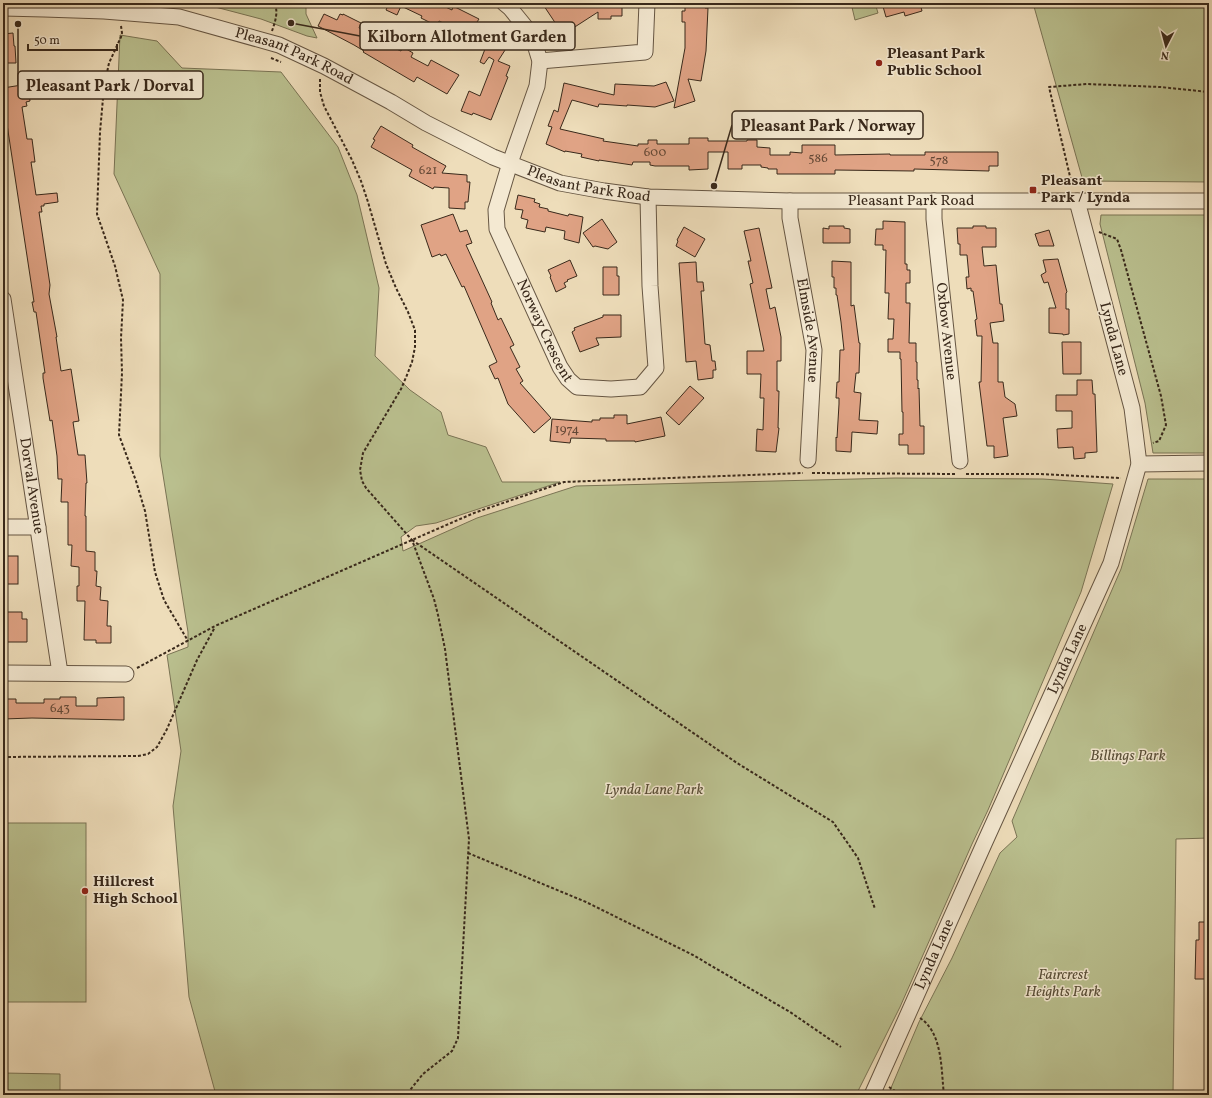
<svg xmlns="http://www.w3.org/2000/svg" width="1212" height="1098" viewBox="0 0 1212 1098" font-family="Vollkorn,serif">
<rect width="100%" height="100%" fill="#eeddba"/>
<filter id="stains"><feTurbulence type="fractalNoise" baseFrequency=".005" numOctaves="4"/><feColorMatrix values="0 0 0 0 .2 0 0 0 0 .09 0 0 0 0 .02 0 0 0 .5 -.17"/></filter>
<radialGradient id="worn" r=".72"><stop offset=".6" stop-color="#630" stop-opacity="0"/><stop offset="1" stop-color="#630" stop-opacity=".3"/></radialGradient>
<g fill="#bac08f" stroke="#7a7455">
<polygon points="200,3 304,3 306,7 306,14 317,38 307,36 261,19"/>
<polygon points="851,3 875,3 878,13 855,20"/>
<polygon points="1033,3 1209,3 1209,182 1083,181"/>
<polygon points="120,35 157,41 182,68 281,72 338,147 357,195 379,288 375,356 410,390 441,412 448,435 486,447 502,482 560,482 436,523 416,526 401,537 403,551 477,518 576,486 895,478 1043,479 1113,484 1081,592 988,810 972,844 900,1007 856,1095 216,1095 189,997 173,806 181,751 167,655 188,647 188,632 160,456 160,274 114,174"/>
<polygon points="1101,215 1209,215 1209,453 1153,453 1145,403 1100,224"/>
<polygon points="1148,479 1209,479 1209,838 1176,839 1173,1095 888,1095 919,1022 952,958 1000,853 1017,837 1012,821 1121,569"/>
<rect x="3" y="823" width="83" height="179"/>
<polygon points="3,1073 60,1074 60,1095 3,1095"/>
</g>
<g fill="#e0a385" stroke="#39291b">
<polygon points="389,3 437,3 452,10 453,6 479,19 477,22 486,27 479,40 439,21 437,26 421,18 422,16 401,6 397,15 386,10"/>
<polygon points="542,3 622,3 622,16 611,16 611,19 598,19 598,12 567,32 565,27 560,30"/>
<polygon points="882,3 926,3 926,6 921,7 922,11 905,16 904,12 886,17"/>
<polygon points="685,5 705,5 705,8 708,8 706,51 701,81 688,79 695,101 674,108 685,48 685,22 682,22 682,11 685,11"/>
<polygon points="324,14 337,20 340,14 343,15 343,14 361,23 359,28 394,48 401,51 403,47 413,53 411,57 428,66 431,60 459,75 447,94 417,77 414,82 363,52 364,51 354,45 318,26"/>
<polygon points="492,31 501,37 498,42 507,47 498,61 510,66 506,76 508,77 491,120 473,113 472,115 461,111 469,91 480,96 494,60 489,57 484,64 480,62"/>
<polygon points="13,33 14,46 15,46 16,63 3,63 3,34"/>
<polygon points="666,82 674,101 655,107 627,105 627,106 599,104 598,107 572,100 560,129 604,139 603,141 638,146 638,144 648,144 648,140 657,140 657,144 689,144 689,138 708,138 708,141 747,141 747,140 757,140 757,147 770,148 770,155 790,155 790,152 802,153 802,145 835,145 835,155 890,154 890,155 925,155 925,152 998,152 998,166 989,166 989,171 914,169 914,171 835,170 835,174 777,174 777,169 768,169 768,168 761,167 761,165 742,165 742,169 728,169 728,152 708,152 708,169 689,170 689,166 655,166 650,165 650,162 633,162 632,165 599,160 599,161 581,157 582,154 565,151 565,152 546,144 552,127 548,126 554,110 558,112 564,83 614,95 615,84 654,86"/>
<polygon points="28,84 30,101 26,102 27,106 22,107 27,139 32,139 35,162 31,162 36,195 57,193 58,202 44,204 44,206 41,206 42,212 39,212 50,285 49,294 57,337 56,337 61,371 71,369 79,421 73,422 78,455 85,455 87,483 86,483 85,516 86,516 86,551 95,552 95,571 97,571 96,586 101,587 100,600 108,601 107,626 111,626 111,643 96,643 96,640 84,640 85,601 77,601 77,586 79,586 79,567 71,566 72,545 68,545 68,502 61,502 62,479 58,479 57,456 52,420 50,421 43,378 43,373 45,373 36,312 34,312 32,302 34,302 3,98 3,88"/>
<polygon points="381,126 413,145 412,147 446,166 442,173 467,175 467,182 470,182 468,202 465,202 465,209 449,208 449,188 434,187 433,189 409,176 412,170 371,147 375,140 373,139"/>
<polygon points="518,195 535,199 534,202 540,204 539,207 548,209 548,211 568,216 569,214 583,217 579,243 564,239 565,231 546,227 545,232 526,228 528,220 521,218 523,210 515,209"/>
<polygon points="453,214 460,232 467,230 472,243 466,245 492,302 491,303 498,320 501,318 514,345 510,347 520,367 516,369 523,381 520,383 551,418 534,433 508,404 498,378 495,379 489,366 497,362 464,286 462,287 446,254 441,256 440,254 432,257 421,225"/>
<polygon points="602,219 617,242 608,249 595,246 593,247 583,233"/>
<polygon points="883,221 905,222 905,264 907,264 907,270 910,270 910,283 906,283 906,303 910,303 909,343 916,343 916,362 917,362 917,380 918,380 918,389 919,388 920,426 924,426 924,454 908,454 908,445 899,445 899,434 903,434 903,412 902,412 901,359 900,359 900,352 888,352 888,339 893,339 894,319 888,319 889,293 885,293 886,250 883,250 883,245 875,245 876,229 883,229"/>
<polygon points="829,226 844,226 844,228 850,229 850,243 823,243 823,228 829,229"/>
<polygon points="973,226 986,226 986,228 996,228 996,247 982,247 984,266 996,265 1000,304 1002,304 1004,321 990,323 993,343 998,343 998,382 1003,382 1005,397 1015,404 1017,416 1003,418 1008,456 994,458 994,446 987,446 979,382 981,382 982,336 977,336 975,320 977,319 973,291 971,291 971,288 967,289 966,277 969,277 967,255 960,255 960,244 958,244 957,228 973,228"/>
<polygon points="684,227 705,239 695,257 676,246 678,241 677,240"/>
<polygon points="759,228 772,288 766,289 770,309 775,307 781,337 781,361 777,361 777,391 779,391 778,428 779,428 776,452 756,451 757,429 763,430 764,398 760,398 761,374 747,374 747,351 764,351 750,284 753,283 748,261 751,261 744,231"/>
<polygon points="1049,230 1054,246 1039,246 1035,234"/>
<polygon points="1058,259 1067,292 1066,293 1066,309 1069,309 1069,334 1063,335 1063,334 1049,333 1049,308 1056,308 1048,282 1044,283 1041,275 1046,272 1043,260"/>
<polygon points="570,260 577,276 567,280 568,281 564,283 566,287 556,292 550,277 551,276 548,270"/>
<polygon points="832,261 851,262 851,306 854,305 859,343 860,343 859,373 856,373 854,392 861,393 859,420 878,421 877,434 852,432 851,452 836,451 836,437 837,438 839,404 839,398 836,398 837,382 839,382 840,350 844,350 841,322 837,295 836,295 836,288 834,288 834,277 832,277"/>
<polygon points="696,262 697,282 703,282 704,291 701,291 705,344 710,345 712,361 715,361 716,370 713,370 713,378 698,380 696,361 686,362 679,263"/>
<polygon points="603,267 617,267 617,276 619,276 619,295 603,295"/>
<polygon points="603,315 621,315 621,337 596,338 599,345 580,352 572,332 575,330 574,328 603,317"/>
<polygon points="1062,342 1081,342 1081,374 1063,374"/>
<polygon points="1077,380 1092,380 1093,394 1095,394 1097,452 1085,453 1085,458 1074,459 1073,447 1058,448 1057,429 1072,428 1072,411 1056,411 1056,395 1077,395"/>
<polygon points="690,386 704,398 679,425 666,413"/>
<polygon points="614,415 627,415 627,424 661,417 665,436 635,442 635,441 606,441 606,439 571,438 570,443 550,441 552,419 592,422 592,420 600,420 600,418 614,418"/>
<rect x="3" y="556" width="15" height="28"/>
<polygon points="7,612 22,612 22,619 27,619 27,642 6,642"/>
<polygon points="60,697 76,697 76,706 97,706 97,698 124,697 124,720 32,718 3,719 3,699 16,699 16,703 44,703 44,699 60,699"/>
<polygon points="1199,922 1209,922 1209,979 1195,979 1196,940 1199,940"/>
</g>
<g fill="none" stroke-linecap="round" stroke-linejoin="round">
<defs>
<g id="minor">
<path id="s1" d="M 504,3 L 510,8 L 532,35 L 540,61 L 537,86 L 510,163 L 496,210 L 497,229 L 560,367 L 568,379 L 577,387 L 611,389 L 640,387 L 656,368 L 650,286 L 648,197"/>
<path id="s2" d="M 3,8 L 44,9 L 104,11 L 179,17 L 279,45 L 324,66 L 391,102 L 426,123 L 493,157 L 560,183 L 604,191 L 648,197 L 790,201 L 1209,201"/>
<polyline points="540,61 645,52 647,3"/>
<path id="s3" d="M 790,201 L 790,218 L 814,350 L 808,460"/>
<path id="s4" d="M 934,201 L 934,219 L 960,461"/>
<path id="s5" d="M 3,299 L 60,673"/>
<polyline points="1139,464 1209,463"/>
<polyline points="3,527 38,527"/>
<polyline points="3,673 126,674"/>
<path id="s6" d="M 872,1095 L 984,844 L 1111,563 L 1139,464 L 1132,408 L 1077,201"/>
</g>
</defs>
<use href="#minor" stroke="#665643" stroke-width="17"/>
<g stroke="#39291b" stroke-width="2" stroke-dasharray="3 2" stroke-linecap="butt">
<polyline points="121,26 122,33 121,37 109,63 104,87 100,132 97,214 115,266 123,300 121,338 122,373 119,435 136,481 145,511 155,572 164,600 188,641"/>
<path d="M 272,31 C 275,22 279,11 274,3"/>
<polyline points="271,58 281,62"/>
<polyline points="320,79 320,92 324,106 352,160 361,181 368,202 386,264 396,288 408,312 415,330 415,347 412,362 407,375 401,389 363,453 360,470 362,481 366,488 412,540 434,599 438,615 445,649 469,839 458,1038 452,1051 423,1074 406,1095"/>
<polyline points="1072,185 1049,87 1087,84 1160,87 1209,92"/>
<polyline points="1099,232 1117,239 1121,250 1161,396 1166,425 1159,441 1153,443"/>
<polyline points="812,473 955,474"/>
<polyline points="966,474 1040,474 1121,478"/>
<polyline points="412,540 737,763 833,822 858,858 875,909"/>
<polyline points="137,668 215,626 412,540 474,513 564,482 803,473"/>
<polyline points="3,757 138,756 148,754 157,747 167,729 197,660 215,627"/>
<polyline points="468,853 586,902 693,955 790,1012 841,1047"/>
<path d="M 920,1018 C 943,1033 941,1070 944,1095"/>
<polyline points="889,1087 901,1095"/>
</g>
<use href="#minor" stroke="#f4e9d2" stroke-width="15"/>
</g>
<g fill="#8f2418" stroke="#f4e9d2" stroke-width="1.5">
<circle cx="879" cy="63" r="4"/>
<rect x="1029" y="186" width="8" height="8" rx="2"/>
<circle cx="85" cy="891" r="4"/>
</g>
<g text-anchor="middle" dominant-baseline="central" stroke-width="3" stroke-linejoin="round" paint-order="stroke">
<g font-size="13" fill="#634836">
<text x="655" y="153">600</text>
<text x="818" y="159">586</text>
<text x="939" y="161">578</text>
<text x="428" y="171">621</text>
<text x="567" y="430">1974</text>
<text x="60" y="709">643</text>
</g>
<g font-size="15" font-weight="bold" fill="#39291b" stroke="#f4e9d2" text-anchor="start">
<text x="887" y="54">Pleasant Park<tspan x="887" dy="17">Public School</tspan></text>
<text x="1041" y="181">Pleasant<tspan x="1041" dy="17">Park / Lynda</tspan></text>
<text x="93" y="882">Hillcrest<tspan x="93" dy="17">High School</tspan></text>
</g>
<g font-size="15" fill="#39291b" stroke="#f4e9d2">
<text stroke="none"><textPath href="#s2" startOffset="298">Pleasant Park Road</textPath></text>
<text stroke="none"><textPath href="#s2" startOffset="622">Pleasant Park Road</textPath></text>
<text stroke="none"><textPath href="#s2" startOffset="946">Pleasant Park Road</textPath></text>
<text stroke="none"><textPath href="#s1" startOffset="357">Norway Crescent</textPath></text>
<text stroke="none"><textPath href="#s3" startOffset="131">Elmside Avenue</textPath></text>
<text stroke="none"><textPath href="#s4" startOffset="131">Oxbow Avenue</textPath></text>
<text transform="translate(1113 339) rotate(75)">Lynda Lane</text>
<text stroke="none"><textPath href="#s5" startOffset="189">Dorval Avenue</textPath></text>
<text stroke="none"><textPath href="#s6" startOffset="478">Lynda Lane</textPath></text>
<text stroke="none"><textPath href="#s6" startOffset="154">Lynda Lane</textPath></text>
</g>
<g font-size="15" font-style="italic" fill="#594f38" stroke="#f4e9d2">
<text x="1128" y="756">Billings Park</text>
<text x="654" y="790">Lynda Lane Park</text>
<text x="1063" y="975">Faircrest<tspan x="1063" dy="17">Heights Park</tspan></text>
</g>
</g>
<path fill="none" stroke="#39291b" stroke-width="1.5" d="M291 23L360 36M18 24L18 85M714 186L732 125"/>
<g fill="#39291b" stroke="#f4e9d2" stroke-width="1.5">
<circle cx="291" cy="23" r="4"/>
<circle cx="18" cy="24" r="4"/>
<circle cx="714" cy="186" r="4"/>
</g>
<g fill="#f4e9d2" stroke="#39291b" stroke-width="1.5">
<rect x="360" y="22" width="215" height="28" rx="4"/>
<rect x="18" y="71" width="185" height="28" rx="4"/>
<rect x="732" y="111" width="191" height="28" rx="4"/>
</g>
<g font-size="16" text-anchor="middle" font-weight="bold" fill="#39291b">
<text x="467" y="42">Kilborn Allotment Garden</text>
<text x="110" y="91">Pleasant Park / Dorval</text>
<text x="828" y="131">Pleasant Park / Norway</text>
</g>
<rect width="1212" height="1098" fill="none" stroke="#eeddba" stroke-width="16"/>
<rect x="4" y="4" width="1204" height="1090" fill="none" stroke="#39291b" stroke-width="2"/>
<rect x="8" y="8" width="1196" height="1082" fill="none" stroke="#39291b"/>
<g transform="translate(1166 46) rotate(186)" stroke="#f4e9d2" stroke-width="3" paint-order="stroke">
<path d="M0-3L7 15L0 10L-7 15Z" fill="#39291b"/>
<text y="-6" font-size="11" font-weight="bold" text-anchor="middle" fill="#39291b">N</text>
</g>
<path d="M28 44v6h89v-6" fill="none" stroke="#39291b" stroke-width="2"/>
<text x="34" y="44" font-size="12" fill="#39291b" stroke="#f4e9d2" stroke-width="3" paint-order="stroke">50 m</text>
<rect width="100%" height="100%" filter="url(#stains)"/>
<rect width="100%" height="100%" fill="url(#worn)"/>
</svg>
